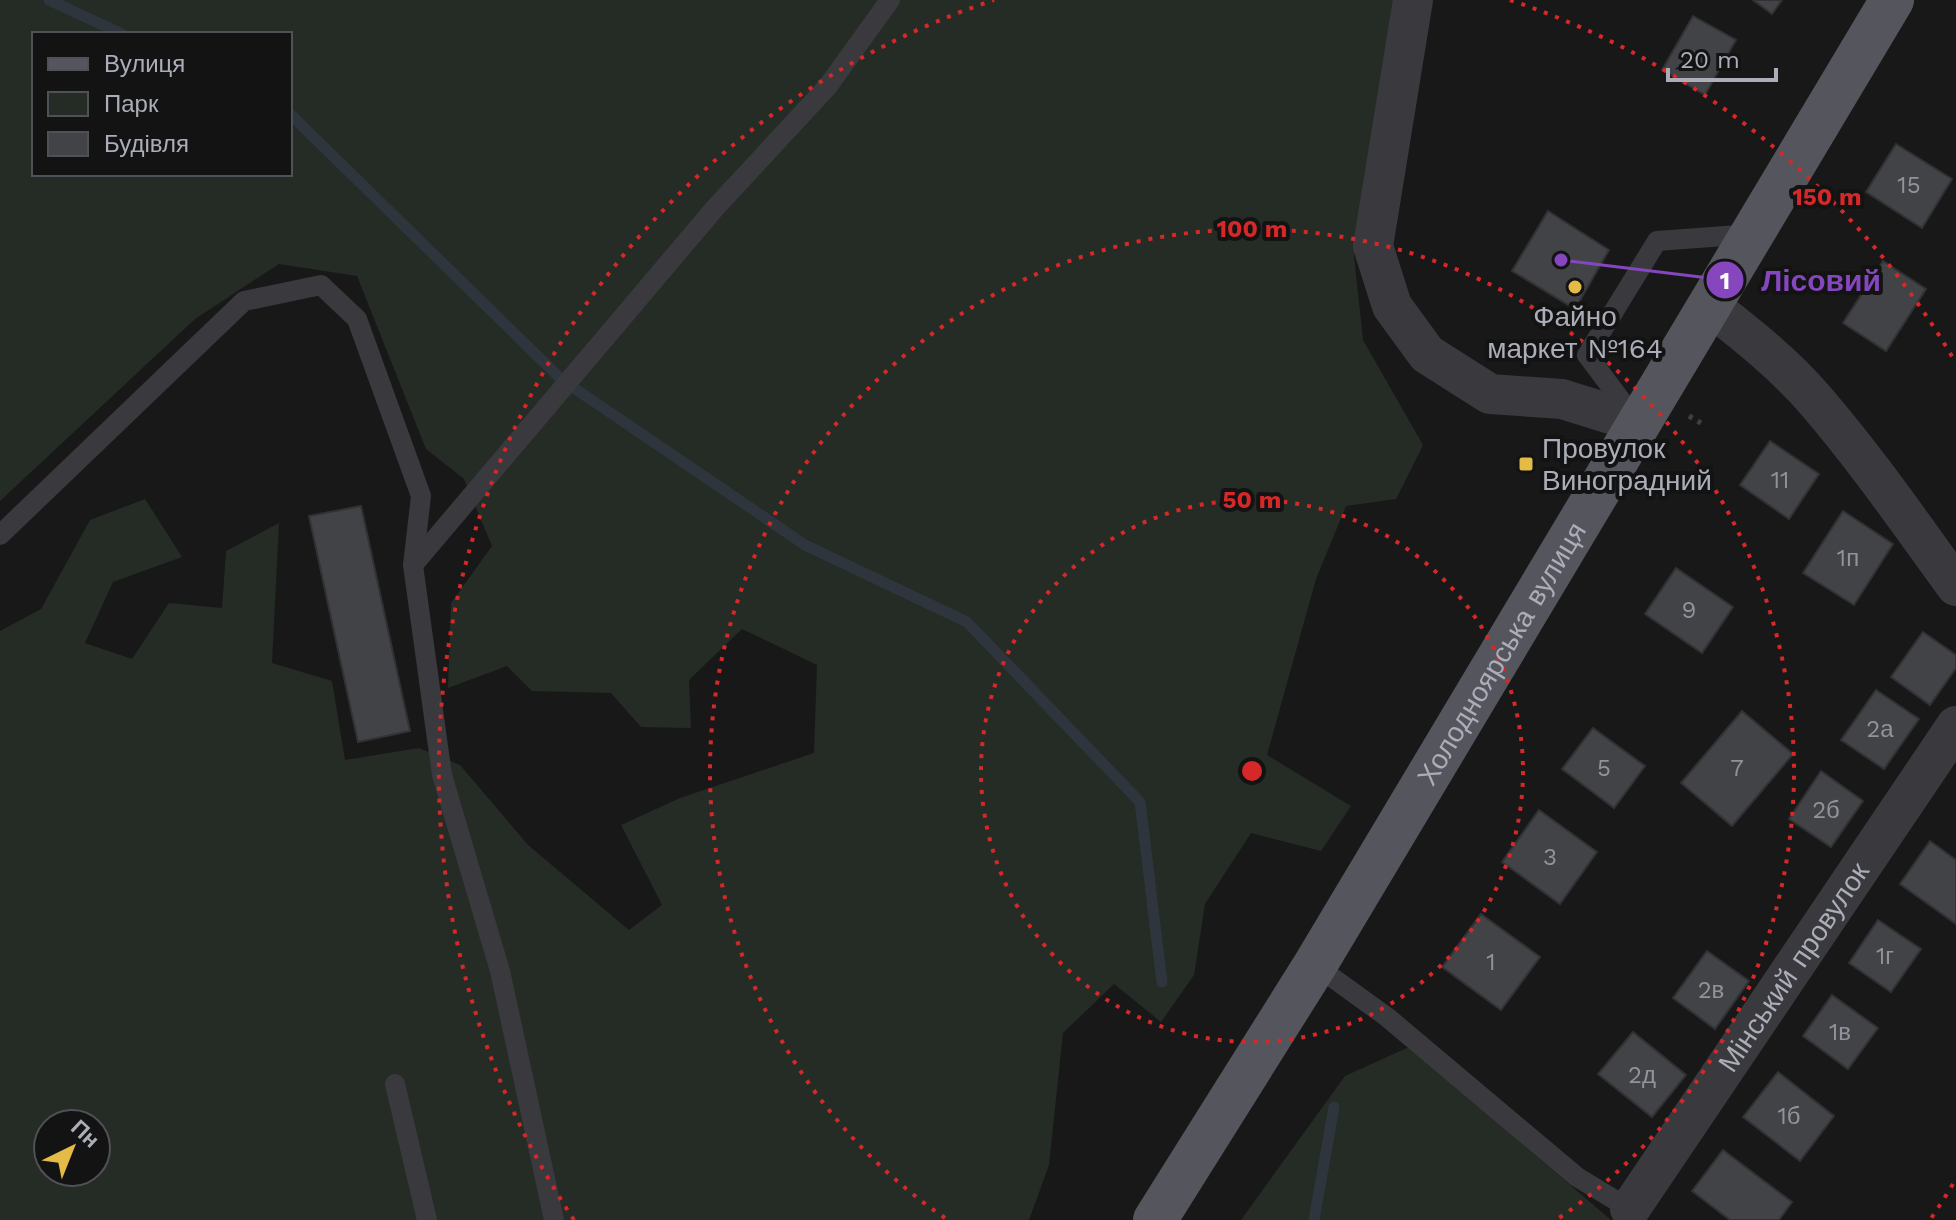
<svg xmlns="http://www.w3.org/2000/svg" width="1956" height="1220" viewBox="0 0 1956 1220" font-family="'Work Sans',sans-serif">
<rect width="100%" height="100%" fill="#181819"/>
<g fill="#242c25" fill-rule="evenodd">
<path d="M 0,0 L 1394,0 L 1354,256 L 1363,340 L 1423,445 L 1396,499 L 1346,506 L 1316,579 L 1267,755 L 1351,806 L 1321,851 L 1251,833 L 1205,904 L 1194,975 L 1161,1022 L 1114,984 L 1063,1033 L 1049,1165 L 1029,1220 L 0,1220 L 0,631 L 41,609 L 90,520 L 145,499 L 182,557 L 113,582 L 85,643 L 132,659 L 169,603 L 222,608 L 226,551 L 279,523 L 272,663 L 332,681 L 345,760 L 419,748 L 460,765 L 528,845 L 629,930 L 662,905 L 621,825 L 680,798 L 814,753 L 817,665 L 742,629 L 689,680 L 691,728 L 641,727 L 611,693 L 532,691 L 507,666 L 448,688 L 451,603 L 492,546 L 464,479 L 426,449 L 357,276 L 279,264 L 195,319 L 0,501 ZM 34,34 L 290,34 L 290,174 L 34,174 ZM 48,1124 L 96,1124 L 96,1172 L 48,1172 Z"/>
<polygon points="1409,1047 1611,1220 1241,1220 1345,1076"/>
</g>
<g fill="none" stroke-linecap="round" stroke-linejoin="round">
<g stroke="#2f353d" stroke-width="11">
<polyline points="49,0 122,34"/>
<polyline points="290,114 559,377"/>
<polyline points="574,388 805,545 967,622 1140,802 1162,982"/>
<polyline points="1314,1220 1334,1107"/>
</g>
</g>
<g fill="#424346" stroke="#323235" stroke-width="2">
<polygon points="1753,0 1782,0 1772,14"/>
<polygon points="1693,16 1736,40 1705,95 1662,70"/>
<polygon points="1896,144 1952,179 1922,228 1866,192"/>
<polygon points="1548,211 1609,250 1575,309 1512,271"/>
<polygon points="1883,261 1926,289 1886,351 1843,323"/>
<polygon points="1770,441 1819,474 1789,519 1740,485"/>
<polygon points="361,506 410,731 358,742 309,516"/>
<polygon points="1843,511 1893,544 1854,605 1803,573"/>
<polygon points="1676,568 1733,607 1702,653 1645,614"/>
<polygon points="1923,632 1956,655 1956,668 1930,705 1891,677"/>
<polygon points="1876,690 1919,719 1884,769 1841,740"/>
<polygon points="1742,711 1793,754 1732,826 1681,783"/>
<polygon points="1593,728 1645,766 1614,808 1562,769"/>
<polygon points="1821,771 1863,801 1831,847 1789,819"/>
<polygon points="1539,810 1597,852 1560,904 1502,862"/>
<polygon points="1930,841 1956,860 1956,924 1900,884"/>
<polygon points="1481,914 1540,957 1501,1010 1442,967"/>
<polygon points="1878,920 1921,949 1891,992 1849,963"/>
<polygon points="1707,951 1749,981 1715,1029 1673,998"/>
<polygon points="1832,995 1878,1028 1848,1069 1803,1036"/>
<polygon points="1633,1032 1686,1075 1652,1117 1598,1074"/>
<polygon points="1778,1072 1834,1116 1800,1161 1743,1117"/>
<polygon points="1723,1150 1792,1202 1779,1220 1730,1220 1692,1191"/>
</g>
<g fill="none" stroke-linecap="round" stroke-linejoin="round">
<polyline stroke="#3f4045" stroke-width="5" stroke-dasharray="4 6" stroke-linecap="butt" points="1689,416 1701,423"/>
<g stroke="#39393e" stroke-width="20">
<polyline points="1632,415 1587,355 1657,241 1752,234"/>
<polyline points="0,535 244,301 321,285 357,319 421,496 413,565 442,775 500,971 554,1220"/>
<polyline points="413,565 715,208 828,86 890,0"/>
<polyline points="1315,965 1387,1017 1577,1177 1630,1209"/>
<polyline points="395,1084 427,1220"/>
</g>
<g stroke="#39393e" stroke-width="40">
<polyline points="1413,0 1373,246 1392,306 1427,354 1490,394 1562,399 1639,423"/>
<path d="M 1709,305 C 1746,334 1784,364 1815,400 C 1866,459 1910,523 1956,586"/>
<path id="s1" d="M 1630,1209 L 1956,726"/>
</g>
<path stroke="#55565d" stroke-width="44" id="s2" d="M 1155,1220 L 1315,965 L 1892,0"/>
</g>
<g fill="none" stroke="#d62828" stroke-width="4" stroke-dasharray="4 8">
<circle cx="1252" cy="771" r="271"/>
<path d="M945 1218A542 542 0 1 1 1559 1218"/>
<path d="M1953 1184A813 813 0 0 1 1930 1220M574 1220A813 813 0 0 1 994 0M1510 0A813 813 0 0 1 1953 358"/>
</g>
<g fill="#e3bb46" stroke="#131314" stroke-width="3">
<circle cx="1575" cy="287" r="8"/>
<rect x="1518" y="456" width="16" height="16" rx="4"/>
</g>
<g text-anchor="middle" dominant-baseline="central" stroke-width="8" stroke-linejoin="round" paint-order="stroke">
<g font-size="24" fill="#91939c">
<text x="1909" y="185">15</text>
<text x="1780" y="480">11</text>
<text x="1848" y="558">1п</text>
<text x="1689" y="610">9</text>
<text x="1880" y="729">2а</text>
<text x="1604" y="768">5</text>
<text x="1737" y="768">7</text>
<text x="1826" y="810">2б</text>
<text x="1550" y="857">3</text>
<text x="1885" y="956">1г</text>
<text x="1491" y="962">1</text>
<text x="1711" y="990">2в</text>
<text x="1840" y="1032">1в</text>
<text x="1642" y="1075">2д</text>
<text x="1789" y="1116">1б</text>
</g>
<g font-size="28" fill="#abaeb8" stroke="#131314">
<text x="1575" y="316">Файно<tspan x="1575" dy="32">маркет №164</tspan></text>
<text x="1542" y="448" text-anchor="start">Провулок<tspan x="1542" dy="32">Виноградний</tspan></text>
</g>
<g font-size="28" fill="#abaeb8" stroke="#131314">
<text stroke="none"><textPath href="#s2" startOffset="664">Холодноярська вулиця</textPath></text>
<text stroke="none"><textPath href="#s1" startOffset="292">Мінський провулок</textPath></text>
</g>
</g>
<circle cx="1252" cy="771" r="12" fill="#d62828" stroke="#131314" stroke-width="4"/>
<g font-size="24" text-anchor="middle" font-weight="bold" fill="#d62828" stroke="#131314" stroke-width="8" stroke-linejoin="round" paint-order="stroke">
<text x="1827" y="205">150 m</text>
<text x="1252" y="237">100 m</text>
<text x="1252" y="508">50 m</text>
</g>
<path fill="none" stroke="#8546be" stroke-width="3" d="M1561 260L1725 280"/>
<g fill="#8546be" stroke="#131314" stroke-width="3">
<circle cx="1561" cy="260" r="8"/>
<circle cx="1725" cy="280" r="20"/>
</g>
<g font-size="24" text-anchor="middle" font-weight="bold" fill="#fff">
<text x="1725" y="289">1</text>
</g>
<g font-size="30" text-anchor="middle" font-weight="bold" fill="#8546be" stroke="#131314" stroke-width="8" stroke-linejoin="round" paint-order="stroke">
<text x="1821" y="291">Лісовий</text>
</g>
<rect x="32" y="32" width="260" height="144" fill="#131314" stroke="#505156" stroke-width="2"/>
<rect x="48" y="58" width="40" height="12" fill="#55565d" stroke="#505156" stroke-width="2"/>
<text x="104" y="72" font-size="24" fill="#abaeb8">Вулиця</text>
<rect x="48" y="92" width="40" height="24" fill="#242c25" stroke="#505156" stroke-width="2"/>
<text x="104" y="112" font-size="24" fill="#abaeb8">Парк</text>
<rect x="48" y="132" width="40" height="24" fill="#424346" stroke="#505156" stroke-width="2"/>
<text x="104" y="152" font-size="24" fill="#abaeb8">Будівля</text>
<g transform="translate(72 1148) rotate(43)"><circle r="38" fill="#131314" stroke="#505156" stroke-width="2"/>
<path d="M0-6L14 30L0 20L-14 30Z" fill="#e3bb46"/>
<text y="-12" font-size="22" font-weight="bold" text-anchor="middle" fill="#abaeb8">Пн</text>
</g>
<path d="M1668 68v12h108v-12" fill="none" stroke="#abaeb8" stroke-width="4"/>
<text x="1680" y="68" font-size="24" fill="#abaeb8" stroke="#131314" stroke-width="6" paint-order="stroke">20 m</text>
</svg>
